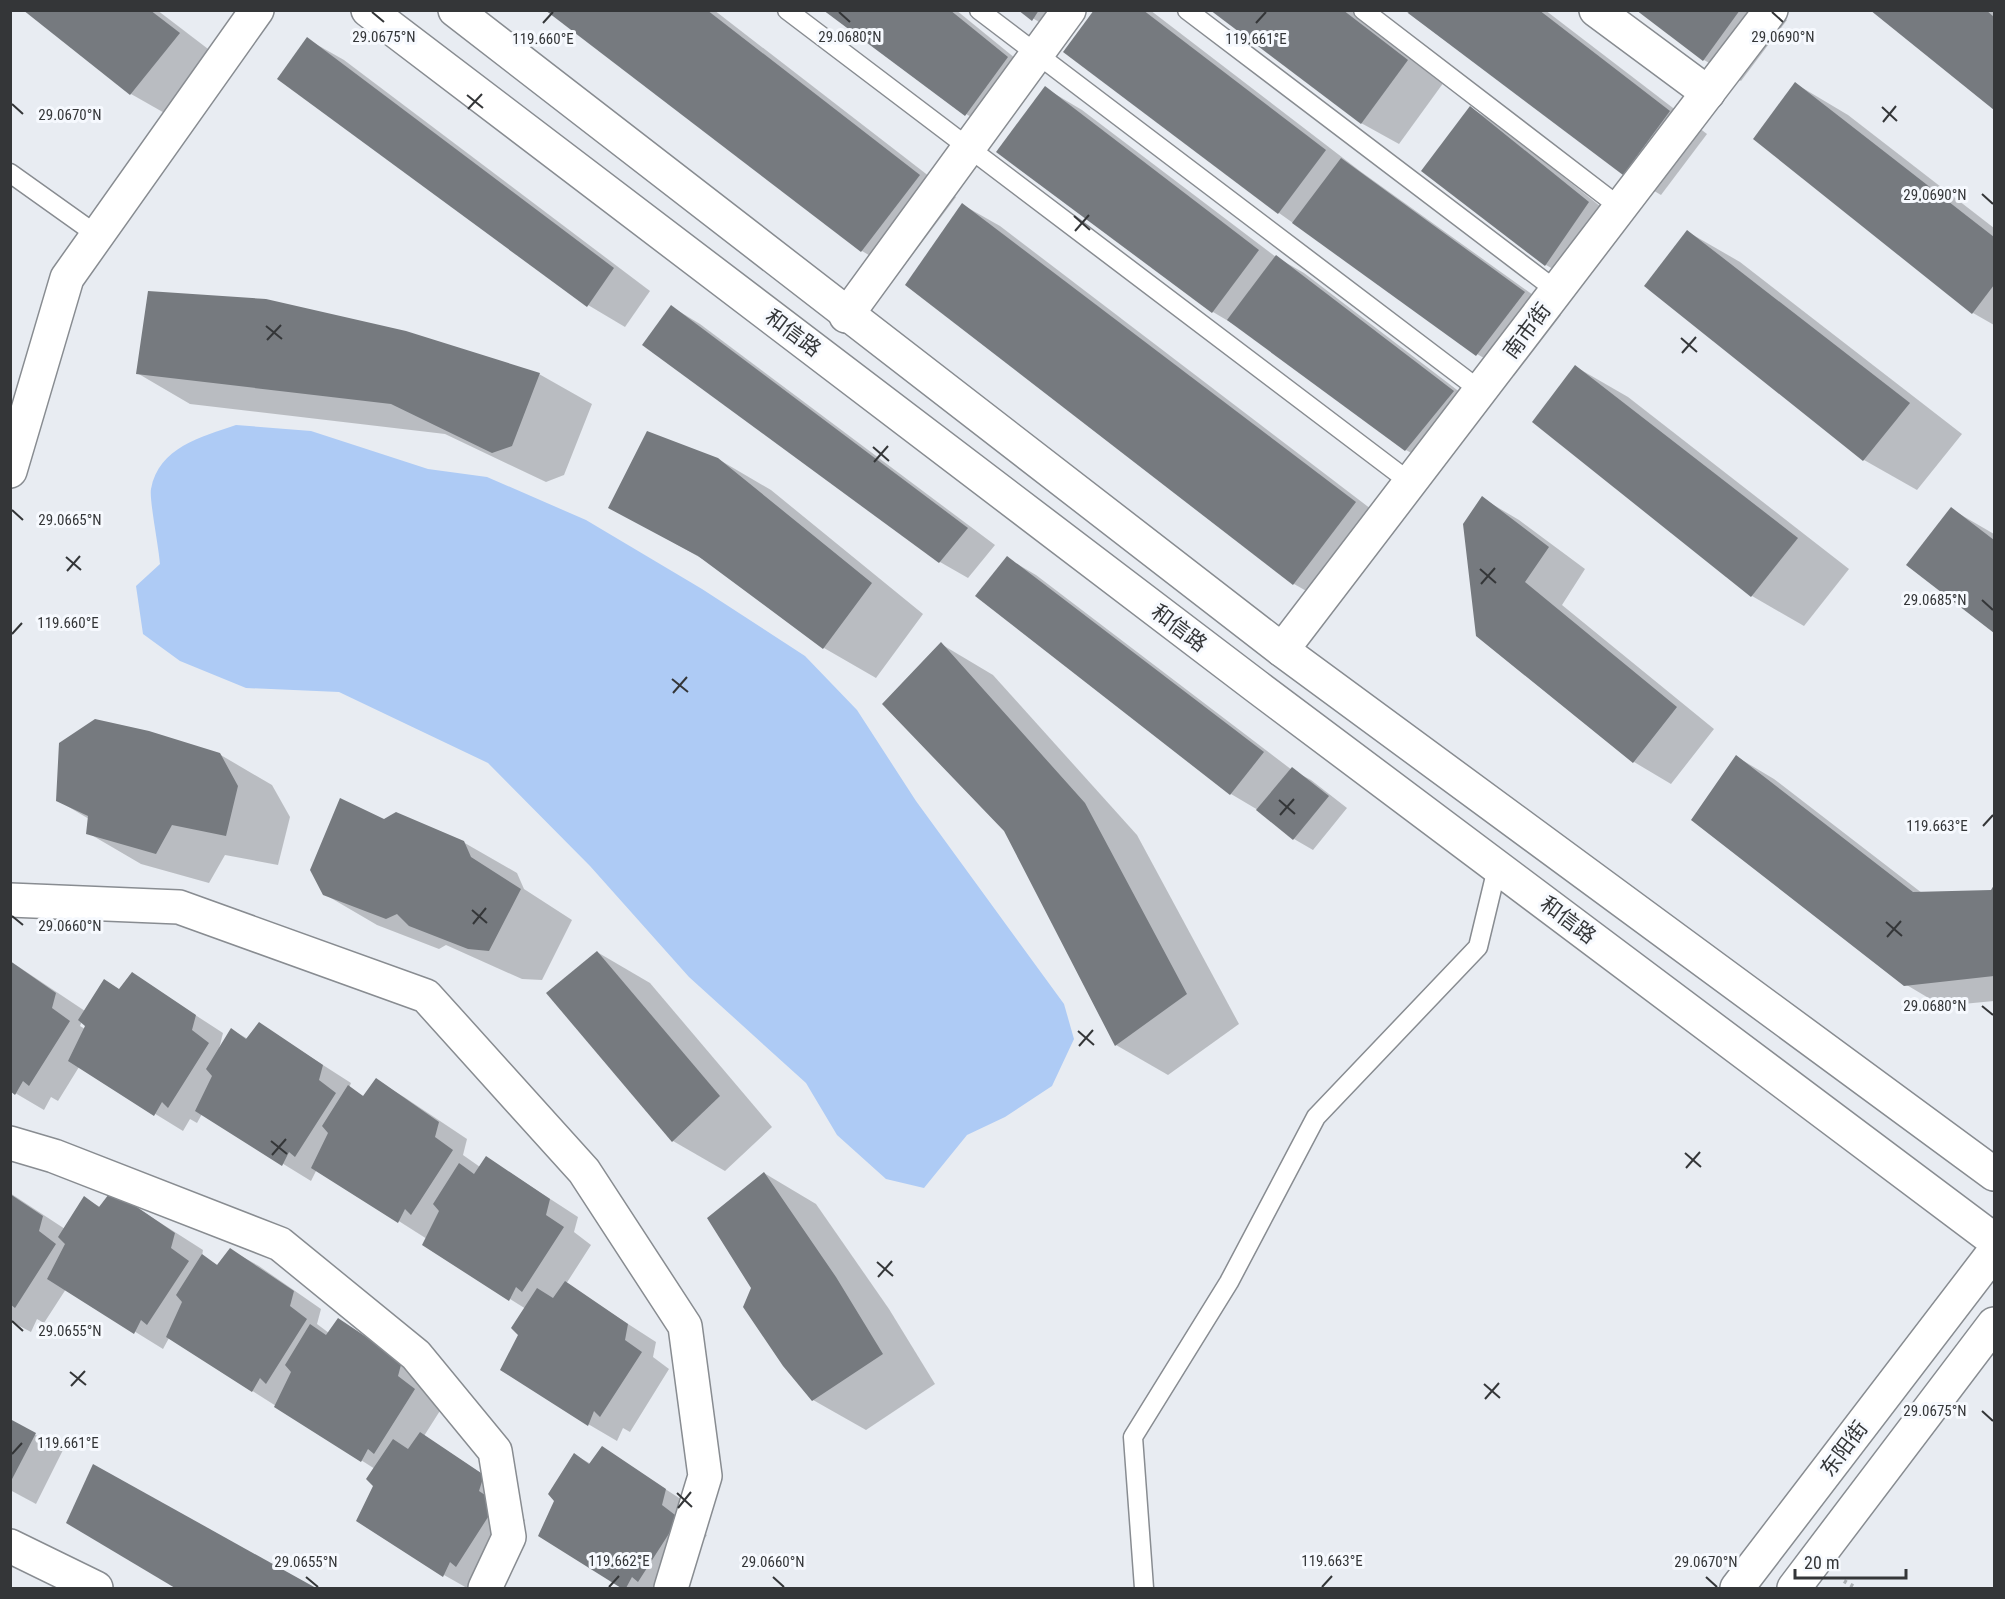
<svg xmlns="http://www.w3.org/2000/svg" width="2005" height="1599" viewBox="0 0 2005 1599" font-family="'Roboto Condensed','Noto Sans SC',sans-serif">
<rect width="100%" height="100%" fill="#e8ecf2"/>
<path fill="#aecbf5" d="M 236,425 L 311,431 L 428,469 L 487,477 L 586,520 L 702,589 L 805,656 L 857,710 L 916,801 L 1064,1004 L 1074,1039 L 1052,1086 L 1005,1117 L 967,1135 L 924,1188 L 886,1179 L 837,1135 L 806,1083 L 689,977 L 590,866 L 488,763 L 339,692 L 246,688 L 180,661 L 143,634 L 136,586 L 160,564 C 159,548 149,499 151,489 C 159,447 201,437 236,425 Z"/>
<g fill="#0003" fill-rule="evenodd">
<polygon points="25,10 157,10 216,55 168,115 131,94"/>
<polygon points="548,10 714,10 956,197 899,273 862,251"/>
<polygon points="825,10 956,10 1036,75 995,131 966,114"/>
<polygon points="1020,10 1079,10 1061,36"/>
<polygon points="1096,10 1150,10 1360,171 1561,315 1514,376 1477,354 1279,213 1065,52"/>
<polygon points="1212,10 1350,10 1444,82 1399,144 1361,123"/>
<polygon points="1404,10 1545,10 1707,134 1661,195 1624,173"/>
<polygon points="1638,10 1775,10 1787,20 1741,81 1704,60"/>
<polygon points="1873,10 1994,10 1994,108"/>
<polygon points="307,39 344,60 650,291 625,327 588,305"/>
<polygon points="1796,84 1848,115 1994,228 1994,325 1973,313"/>
<polygon points="1045,88 1082,110 1276,257 1304,273 1482,409 1434,466 1406,450 1245,331 1213,312"/>
<polygon points="1470,108 1498,124 1616,219 1574,281 1546,265 1423,171"/>
<polygon points="963,205 1000,226 1392,525 1331,605 1294,584"/>
<polygon points="1688,232 1740,262 1962,434 1917,490 1864,460 1646,286"/>
<polygon points="672,307 700,324 995,545 968,578 940,562"/>
<polygon points="1576,367 1628,397 1849,569 1804,626 1752,596 1534,422"/>
<polygon points="137,373 539,374 592,404 564,475 546,482 445,434 190,404"/>
<polygon points="718,459 771,490 923,614 876,678 824,648 708,562 610,507"/>
<polygon points="1482,498 1519,520 1585,569 1562,605 1714,729 1671,784 1634,762 1477,635"/>
<polygon points="1951,509 1994,534 1994,631 1908,565"/>
<polygon points="1007,558 1036,575 1292,770 1311,780 1347,808 1313,850 1294,839 1258,810 1231,794 977,596"/>
<polygon points="941,644 993,675 1137,835 1239,1024 1168,1075 1116,1045"/>
<polygon points="219,754 272,785 290,817 278,865 225,855 209,883 141,864 88,833 89,819 57,800"/>
<polygon points="1737,757 1774,779 1922,893 1992,891 1994,888 1994,1001 1942,1006 1905,984"/>
<polygon points="384,821 463,842 517,873 524,889 572,920 542,980 522,979 446,945 439,949 377,925 324,894"/>
<polygon points="597,952 650,983 772,1127 725,1171 673,1141"/>
<path d="M 10,961 L 85,1011 L 105,981 L 120,990 L 132,974 L 223,1033 L 219,1049 L 232,1030 L 248,1039 L 259,1024 L 351,1083 L 349,1088 L 365,1097 L 376,1080 L 404,1097 L 467,1139 L 463,1155 L 480,1167 L 487,1158 L 578,1217 L 574,1232 L 591,1245 L 566,1284 L 656,1342 L 653,1357 L 669,1369 L 630,1432 L 623,1428 L 617,1441 L 588,1424 L 519,1335 L 526,1309 L 424,1245 L 427,1239 L 317,1169 L 311,1181 L 202,1114 L 197,1123 L 190,1119 L 183,1131 L 79,1067 L 58,1101 L 51,1097 L 44,1110 L 10,1090 ZM 82,1021 L 87,1026 L 85,1029 L 80,1026 Z"/>
<polygon points="764,1173 816,1204 889,1309 935,1384 866,1430 813,1400 752,1288"/>
<polygon points="112,1192 203,1250 202,1256 219,1266 230,1250 259,1266 321,1309 317,1324 329,1333 339,1320 430,1378 426,1394 443,1406 424,1436 511,1493 507,1508 525,1520 485,1583 467,1588 444,1575 374,1486 375,1469 169,1338 163,1349 66,1289 44,1323 37,1319 31,1332 10,1321 10,1193 65,1229 84,1198 100,1207"/>
<polygon points="10,1421 63,1450 36,1504 10,1490"/>
<polygon points="602,1448 693,1507 690,1523 707,1535 672,1588 624,1588 540,1535 575,1455 591,1464"/>
<polygon points="94,1467 313,1588 177,1588 68,1522"/>
</g>
<g fill="#767a7f">
<polygon points="23,10 150,10 180,33 130,95"/>
<polygon points="545,10 707,10 920,175 861,252"/>
<polygon points="823,10 950,10 1008,57 965,116"/>
<polygon points="1018,10 1039,10 1032,21"/>
<polygon points="1094,10 1143,10 1326,150 1278,214 1063,52"/>
<polygon points="1210,10 1343,10 1408,60 1361,124"/>
<polygon points="1410,10 1539,10 1670,111 1623,175 1408,13"/>
<polygon points="1636,10 1740,10 1703,61"/>
<polygon points="1870,10 1986,10 1994,17 1994,110"/>
<polygon points="307,37 614,268 587,307 277,79"/>
<polygon points="1795,82 1994,237 1994,285 1972,314 1753,139"/>
<polygon points="1045,86 1259,250 1212,313 996,152"/>
<polygon points="1470,106 1589,202 1545,266 1421,171"/>
<polygon points="1341,158 1525,292 1476,356 1292,223"/>
<polygon points="962,203 1356,502 1293,585 905,285"/>
<polygon points="1687,230 1910,403 1863,461 1644,286"/>
<polygon points="1276,255 1454,391 1405,451 1227,320"/>
<polygon points="148,291 266,299 406,331 540,373 512,446 492,453 391,404 136,374"/>
<polygon points="671,305 968,528 939,563 642,345"/>
<polygon points="1575,365 1798,538 1751,597 1532,422"/>
<polygon points="647,431 718,458 872,583 823,649 698,556 608,508"/>
<polygon points="1482,496 1549,547 1525,582 1677,707 1633,763 1476,636 1463,524"/>
<polygon points="1951,507 1994,540 1994,633 1906,565"/>
<polygon points="1007,556 1264,752 1230,795 975,596"/>
<polygon points="941,642 1085,803 1187,994 1115,1046 1004,831 882,704"/>
<polygon points="95,719 149,731 220,753 238,786 226,836 172,825 156,854 86,834 88,816 56,801 59,743"/>
<polygon points="1736,755 1913,892 1991,890 1994,885 1994,976 1904,986 1691,820"/>
<polygon points="1292,767 1329,796 1293,840 1256,810"/>
<polygon points="340,798 384,819 396,812 464,841 471,857 521,889 489,951 468,949 409,926 397,914 386,919 323,895 310,870"/>
<polygon points="597,951 720,1096 672,1142 546,993"/>
<polygon points="10,961 56,993 52,1008 70,1021 29,1086 23,1081 15,1095 10,1091"/>
<polygon points="132,972 196,1015 192,1030 209,1043 168,1108 162,1102 154,1116 68,1061 85,1026 78,1020 104,979 119,989"/>
<polygon points="259,1022 323,1065 319,1080 336,1093 295,1157 289,1152 282,1166 195,1111 212,1076 206,1069 231,1028 246,1039"/>
<polygon points="376,1078 439,1122 435,1137 453,1150 411,1215 405,1209 398,1223 311,1168 328,1133 322,1126 348,1085 363,1096"/>
<polygon points="486,1156 550,1199 546,1215 564,1227 522,1292 516,1287 509,1301 422,1245 439,1211 433,1204 459,1163 474,1174"/>
<polygon points="764,1172 836,1277 883,1354 812,1401 783,1366 743,1307 751,1288 707,1218"/>
<polygon points="112,1190 175,1233 171,1248 189,1261 147,1325 141,1320 134,1334 47,1279 65,1244 58,1237 84,1196 99,1207"/>
<polygon points="10,1194 43,1216 39,1231 56,1244 15,1308 10,1304"/>
<polygon points="230,1248 294,1291 290,1306 307,1319 266,1384 260,1378 252,1392 166,1337 182,1302 176,1295 202,1254 217,1265"/>
<polygon points="565,1281 628,1324 625,1340 642,1352 600,1417 594,1411 588,1426 500,1370 518,1335 511,1328 537,1288 553,1298"/>
<polygon points="338,1318 402,1361 398,1376 415,1389 374,1454 368,1449 361,1462 274,1407 291,1372 285,1365 310,1324 326,1335"/>
<polygon points="10,1419 36,1433 10,1483"/>
<polygon points="420,1432 484,1475 479,1491 497,1503 456,1567 450,1562 443,1577 356,1521 373,1486 366,1479 393,1439 408,1449"/>
<polygon points="602,1446 666,1489 662,1505 679,1518 638,1582 632,1577 626,1588 621,1588 538,1536 554,1501 548,1494 574,1453 589,1464"/>
<polygon points="93,1464 316,1588 175,1588 66,1523"/>
</g>
<g fill="none" stroke-linecap="round" stroke-linejoin="round">
<defs>
<g id="lane">
<polyline points="787,10 1411,483"/>
<polyline points="979,10 1481,391"/>
<polyline points="1187,10 1557,291"/>
<polyline points="1363,10 1621,208"/>
<polyline points="10,173 97,235"/>
<polyline points="1144,1588 1133,1437 1229,1282 1316,1117 1478,947 1497,868"/>
</g>
<g id="street">
<polyline points="1596,10 1708,93"/>
<polyline points="846,316 1069,10"/>
<polyline points="10,471 67,278 257,10"/>
<polyline points="1282,650 1771,10"/>
<polyline points="10,900 179,907 426,996 584,1171 685,1326 705,1476 671,1588"/>
<polyline points="10,1143 54,1156 280,1244 416,1355 495,1451 509,1537 485,1588"/>
<polyline points="10,1546 96,1588"/>
</g>
<g id="secondary">
<polyline points="368,10 1256,686 1994,1240"/>
<polyline points="455,10 1282,650 1994,1174"/>
<polyline points="1737,1588 1994,1252"/>
<polyline points="1794,1588 1994,1324"/>
</g>
</defs>
<use href="#lane" stroke="#888c91" stroke-width="21"/>
<use href="#street" stroke="#888c91" stroke-width="36"/>
<use href="#secondary" stroke="#888c91" stroke-width="36"/>
<polyline stroke="#adb1b5" stroke-width="4" stroke-dasharray="3 4.5" stroke-linecap="butt" points="1844,1581 1856,1588"/>
<use href="#lane" stroke="#fff" stroke-width="18"/>
<use href="#street" stroke="#fff" stroke-width="33"/>
<use href="#secondary" stroke="#fff" stroke-width="33"/>
</g>
<path fill="none" stroke="#343638" stroke-width="2" d="M 372,12 L 384,22M 839,12 L 850,22M 1772,12 L 1783,22M 543,23 L 553,12M 1256,23 L 1266,12M 467,95 L 483,108M 12,104 L 23,114M 1882,107 L 1897,121M 468,109 L 482,94M 1883,122 L 1896,106M 1982,194 L 1993,204M 1074,216 L 1090,230M 1075,231 L 1089,215M 266,326 L 282,339M 1681,338 L 1697,352M 267,340 L 281,325M 1682,353 L 1696,337M 873,447 L 889,461M 874,462 L 888,446M 12,510 L 23,520M 66,557 L 81,570M 1480,569 L 1496,583M 67,571 L 80,556M 1481,584 L 1495,568M 1982,600 L 1993,610M 12,634 L 22,623M 672,679 L 688,692M 673,693 L 687,677M 1279,800 L 1295,814M 1280,815 L 1294,799M 1983,826 L 1993,815M 472,910 L 487,923M 12,916 L 23,925M 1886,922 L 1902,936M 473,924 L 486,908M 1887,937 L 1901,921M 1982,1006 L 1993,1015M 1078,1031 L 1094,1045M 1079,1046 L 1093,1030M 271,1141 L 287,1154M 1685,1153 L 1701,1167M 272,1155 L 286,1139M 1686,1168 L 1700,1152M 877,1262 L 893,1276M 878,1277 L 892,1261M 12,1321 L 23,1331M 70,1372 L 86,1385M 1484,1384 L 1500,1398M 71,1386 L 85,1371M 1485,1399 L 1499,1383M 1982,1411 L 1993,1421M 12,1454 L 22,1443M 677,1493 L 692,1507M 678,1508 L 691,1492M 306,1577 L 318,1587M 773,1577 L 784,1587M 1706,1577 L 1717,1587M 609,1587 L 619,1576M 1322,1587 L 1332,1576"/>
<g text-anchor="middle" dominant-baseline="central" stroke-width="6" stroke-linejoin="round" paint-order="stroke">
<g font-size="21" fill="#343638" stroke="#f6f9fe">
<text transform="translate(1527 331) rotate(-53)">南市街</text>
<text transform="translate(793 333) rotate(37)">和信路</text>
<text transform="translate(1179 628) rotate(37)">和信路</text>
<text transform="translate(1568 920) rotate(37)">和信路</text>
<text transform="translate(1844 1449) rotate(-53)">东阳街</text>
</g>
</g>
<g font-size="15" text-anchor="middle" fill="#343638" stroke="#f6f9fe" stroke-width="6" stroke-linejoin="round" paint-order="stroke">
<text x="384" y="42">29.0675°N</text>
<text x="850" y="42">29.0680°N</text>
<text x="1783" y="42">29.0690°N</text>
<text x="543" y="44">119.660°E</text>
<text x="1256" y="44">119.661°E</text>
<text x="70" y="120">29.0670°N</text>
<text x="1935" y="200">29.0690°N</text>
<text x="70" y="525">29.0665°N</text>
<text x="1935" y="605">29.0685°N</text>
<text x="68" y="628">119.660°E</text>
<text x="1937" y="831">119.663°E</text>
<text x="70" y="931">29.0660°N</text>
<text x="1935" y="1011">29.0680°N</text>
<text x="70" y="1336">29.0655°N</text>
<text x="1935" y="1416">29.0675°N</text>
<text x="68" y="1448">119.661°E</text>
<text x="619" y="1566">119.662°E</text>
<text x="1332" y="1566">119.663°E</text>
<text x="306" y="1567">29.0655°N</text>
<text x="773" y="1567">29.0660°N</text>
<text x="1706" y="1567">29.0670°N</text>
</g>
<rect width="2005" height="1599" fill="none" stroke="#343638" stroke-width="24"/>
<path d="M1795 1569v9h111v-9" fill="none" stroke="#343638" stroke-width="3"/>
<text x="1804" y="1569" font-size="18" fill="#343638" stroke="#f6f9fe" stroke-width="4.5" paint-order="stroke">20 m</text>
</svg>
